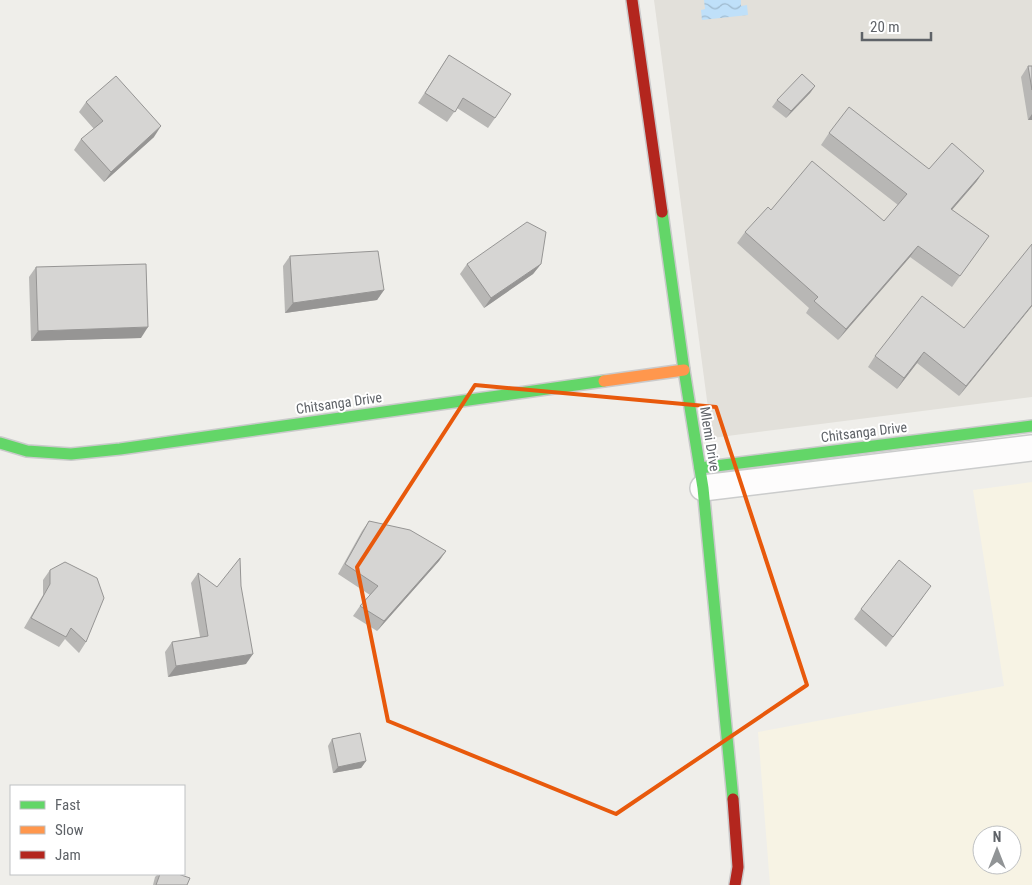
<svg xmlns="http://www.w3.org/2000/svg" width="1032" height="885" viewBox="0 0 1032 885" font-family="'Roboto Condensed',sans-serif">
<defs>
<pattern id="water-waves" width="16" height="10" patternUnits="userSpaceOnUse" patternTransform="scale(1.25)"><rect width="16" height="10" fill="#bfe0f9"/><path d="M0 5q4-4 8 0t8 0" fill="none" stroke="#9eb9cd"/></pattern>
</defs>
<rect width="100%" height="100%" fill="#efeeea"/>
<path fill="#f7f3e4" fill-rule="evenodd" d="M 1032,482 L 1032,885 L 770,885 L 758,732 L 1004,686 L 973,490 ZM 982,835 L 1012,835 L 1012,865 L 982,865 Z"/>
<polygon fill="#e2e0da" points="654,0 1032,0 1032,397 712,438"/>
<polygon fill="url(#water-waves)" points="704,0 741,0 741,6 747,5 748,15 702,20 701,10 705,9"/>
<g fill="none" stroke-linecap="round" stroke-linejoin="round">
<defs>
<polyline id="street" points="703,488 1032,448"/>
<g id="fast">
<polyline points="662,212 684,370 703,488 733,799"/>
<polyline points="0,443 27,451 71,454 120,449 604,381"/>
<polyline points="700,468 1032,426"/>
</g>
<polyline id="slow" points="604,381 684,370"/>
<g id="jam">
<polyline points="632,0 662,212"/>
<polyline points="733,799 738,867 735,885"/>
</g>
</defs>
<use href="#street" stroke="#cbcccc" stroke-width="28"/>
<use href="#fast" stroke="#cacacb" stroke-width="14"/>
<use href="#slow" stroke="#cacacb" stroke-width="14"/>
<use href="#jam" stroke="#cacacb" stroke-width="14"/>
<use href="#street" stroke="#fdfcfc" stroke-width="25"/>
<use href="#fast" stroke="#63d668" stroke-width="11"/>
<use href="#slow" stroke="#ff974d" stroke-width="11"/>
<use href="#jam" stroke="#b3261e" stroke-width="11"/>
</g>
<g fill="#b8b7b5">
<polygon points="449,55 495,118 488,128 457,108 447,122 418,103"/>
<polygon points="1028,66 1032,66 1032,120 1028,120 1021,77"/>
<polygon points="815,86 810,93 786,118 772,107 777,100"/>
<polygon points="86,102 154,137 104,182 74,150 81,139 94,129 79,112"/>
<polygon points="829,133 929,169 984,171 976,182 952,210 989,236 952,287 910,257 838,340 806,313 809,308 737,243 745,232 771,210 884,221 898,205 821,145"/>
<polygon points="290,256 384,290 377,300 285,313 283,266"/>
<polygon points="467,264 541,264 533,274 484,308 460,274"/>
<polygon points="36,267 141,338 31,341 29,277"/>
<polygon points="1032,306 959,396 917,363 897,389 868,367 875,356"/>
<polygon points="369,521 446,551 439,561 377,631 353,616 360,606 370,595 338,574 362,531"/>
<polygon points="50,570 86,642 79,653 65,639 59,647 24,628 43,595 43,580"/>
<polygon points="198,573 246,664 168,677 165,652 172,642 200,637 191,583"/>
<polygon points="924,596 886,647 854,619 861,609"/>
<polygon points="332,739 366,761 361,768 333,773 328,746"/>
<polygon points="158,874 178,874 187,885 153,885 155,877"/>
</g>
<g fill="#969594">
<polygon points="815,86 810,93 786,118 791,111"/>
<polygon points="1032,114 1032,120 1028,120"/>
<polygon points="161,126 154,137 104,182 111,172"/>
<polygon points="984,171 976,182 943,220 951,209"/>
<polygon points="918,246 910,257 838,340 846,329"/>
<polygon points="541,264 533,274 484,308 491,298"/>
<polygon points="384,290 377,300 285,313 293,303"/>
<polygon points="1032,305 1032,306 959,396 966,386"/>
<polygon points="148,327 141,338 31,341 38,331"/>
<polygon points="924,352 917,363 897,389 904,378"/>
<polygon points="446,551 439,561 377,631 384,621"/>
<polygon points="253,654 246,664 168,677 176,666"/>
<polygon points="366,761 361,768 333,773 338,767"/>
</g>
<g fill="#d6d5d3" stroke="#969594">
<polygon points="449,55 511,94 495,118 463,98 455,112 425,93"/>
<polygon points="1028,66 1032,66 1032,90"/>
<polygon points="802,74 815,86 791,111 777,100"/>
<polygon points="116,76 161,126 111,172 81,139 103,121 86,102"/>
<polygon points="849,107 929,169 952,143 984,171 951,209 989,236 960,276 918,246 846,329 814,301 818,297 745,232 768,207 771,210 812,161 884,221 907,194 829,133"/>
<polygon points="527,222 546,232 541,264 491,298 467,264"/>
<polygon points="1032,244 1032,305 966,386 924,352 904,378 875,356 922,296 964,328"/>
<polygon points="378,251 384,290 293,303 290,256"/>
<polygon points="146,264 148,327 38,331 36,267"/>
<polygon points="369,521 410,530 446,551 384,621 360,606 378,586 345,564"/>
<polygon points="240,558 241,586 253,654 176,666 172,642 208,636 198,573 217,587"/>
<polygon points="899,560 931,586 893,637 861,609"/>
<polygon points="65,562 97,578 104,598 86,642 71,628 66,637 31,618 50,584 50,570"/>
<polygon points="360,733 366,761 338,767 332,739"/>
<polygon points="160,874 178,874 190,878 187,885 156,885"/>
</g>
<path fill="none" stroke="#e8590c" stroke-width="4" stroke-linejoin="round" d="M 475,385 L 716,407 L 807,685 L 616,814 L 388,721 L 357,567 Z"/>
<g text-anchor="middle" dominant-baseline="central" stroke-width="4" stroke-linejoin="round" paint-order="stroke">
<g font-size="14" fill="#5f6368" stroke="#fff">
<text transform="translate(339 403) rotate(-8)">Chitsanga Drive</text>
<text transform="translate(864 432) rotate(-7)">Chitsanga Drive</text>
<text transform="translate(710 439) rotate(81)">Mlemi Drive</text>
</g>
</g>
<rect x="10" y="785" width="175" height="90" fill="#ffffff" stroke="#bfc1c3"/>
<rect x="20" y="801" width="25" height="8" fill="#63d668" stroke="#bfc1c3"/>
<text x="55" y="810" font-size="15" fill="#5f6368">Fast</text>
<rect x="20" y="826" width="25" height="8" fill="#ff974d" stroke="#bfc1c3"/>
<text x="55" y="835" font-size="15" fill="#5f6368">Slow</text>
<rect x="20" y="851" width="25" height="8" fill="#b3261e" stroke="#bfc1c3"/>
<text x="55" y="860" font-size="15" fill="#5f6368">Jam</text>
<g transform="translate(997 850)"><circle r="24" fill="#ffffff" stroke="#bfc1c3"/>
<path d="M0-4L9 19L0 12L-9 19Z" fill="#919496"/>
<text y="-8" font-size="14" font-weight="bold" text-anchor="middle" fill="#5f6368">N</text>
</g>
<path d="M862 32v8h69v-8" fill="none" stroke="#5f6368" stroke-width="2.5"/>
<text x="870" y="32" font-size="15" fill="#5f6368" stroke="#ffffff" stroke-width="4" paint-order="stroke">20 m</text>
</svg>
